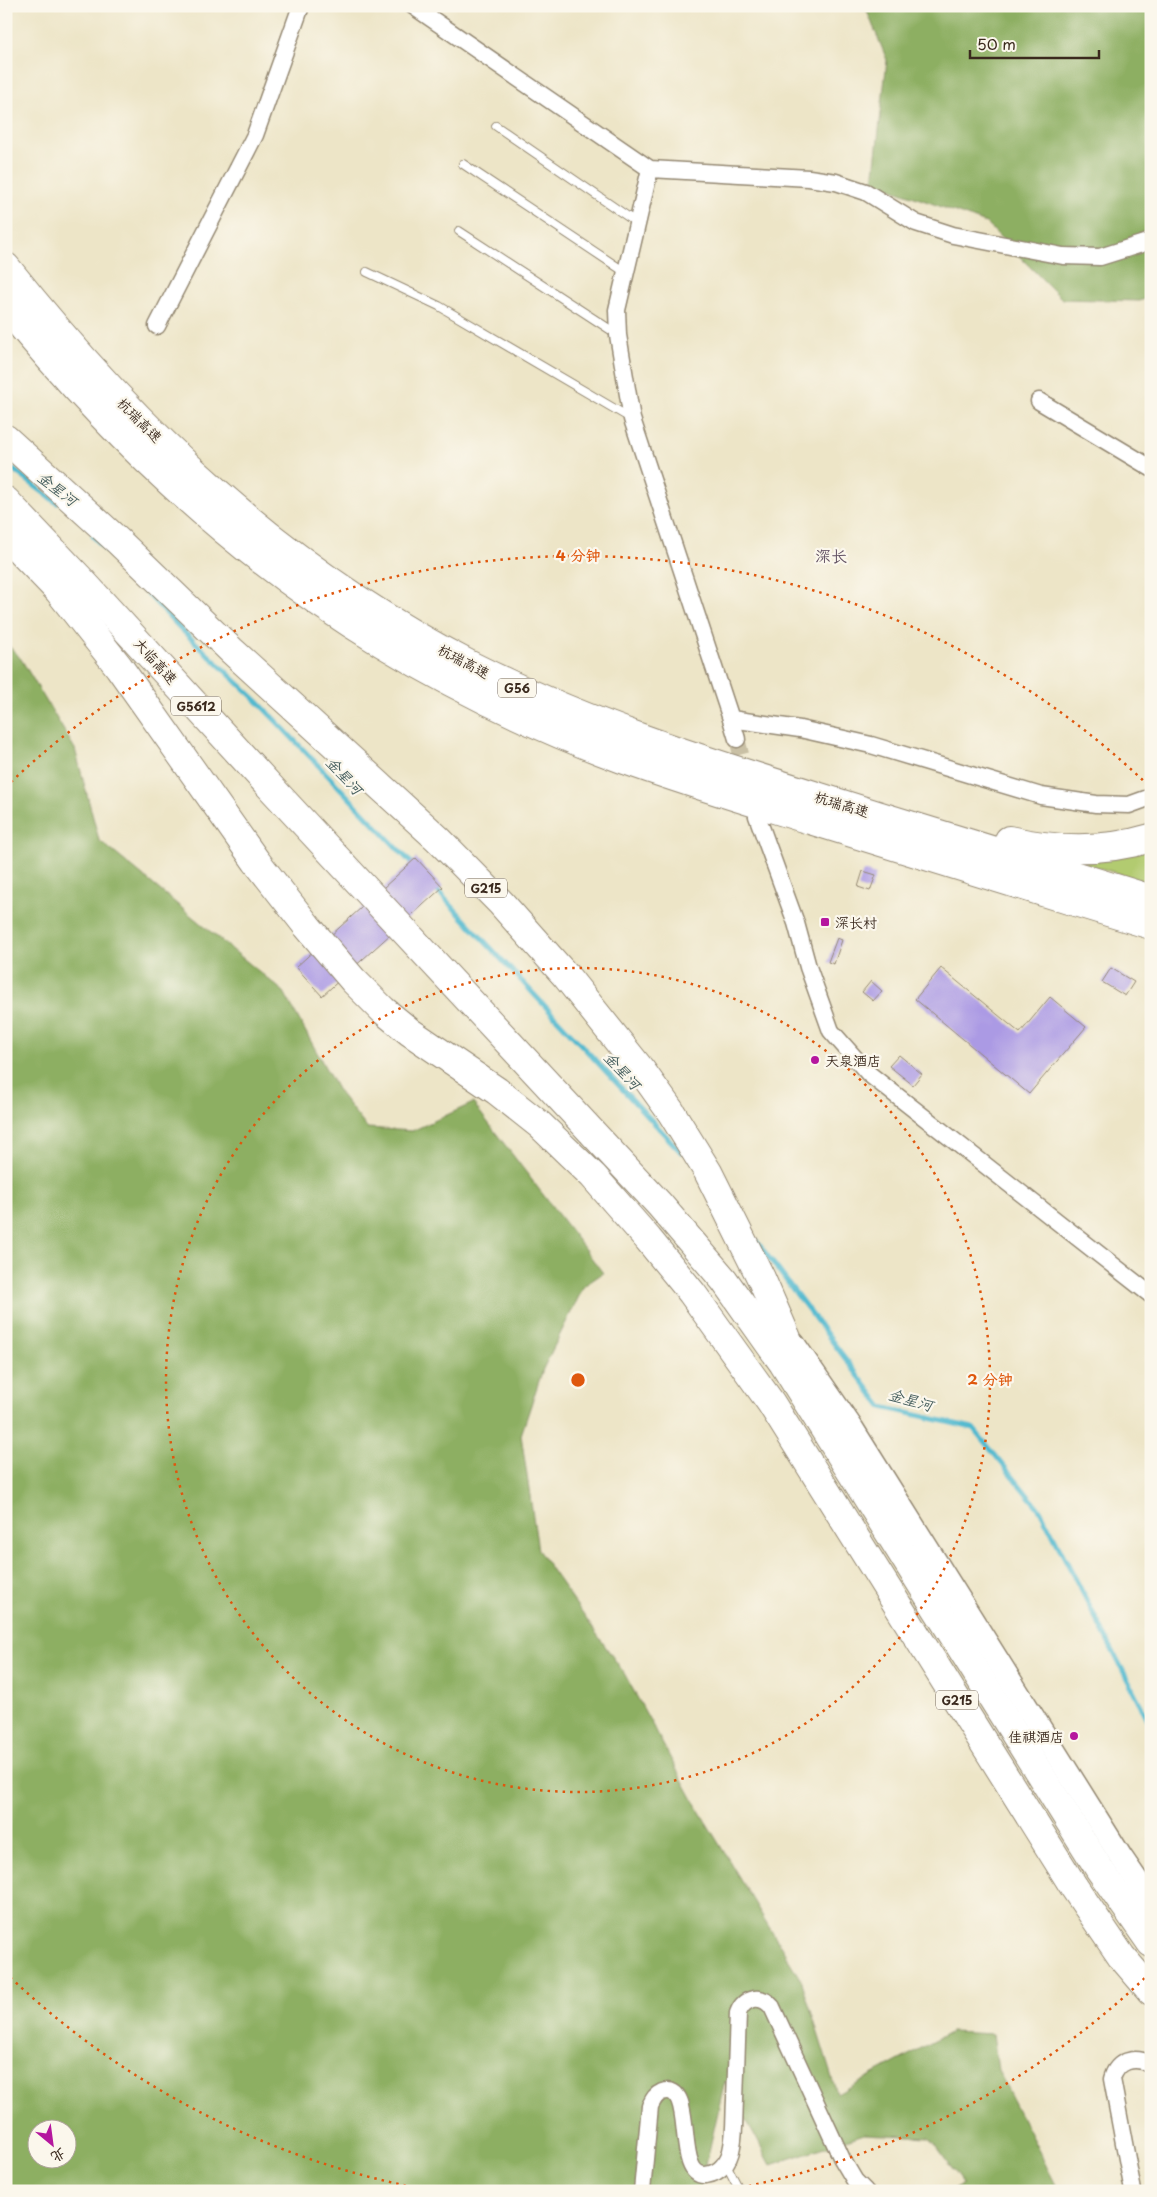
<svg xmlns="http://www.w3.org/2000/svg" width="1157" height="2197" viewBox="0 0 1157 2197" font-family="'Playpen Sans','LXGW WenKai TC',sans-serif">
<rect width="100%" height="100%" fill="#fbf7ec"/>
<filter id="ink" filterUnits="userSpaceOnUse"><feTurbulence type="fractalNoise" baseFrequency=".02" numOctaves="2"/><feDisplacementMap in="SourceGraphic" scale="10" xChannelSelector="R" yChannelSelector="G"/><feConvolveMatrix kernelMatrix="1 2 1 2 8 2 1 2 1" color-interpolation-filters="sRGB"/></filter>
<filter id="wash" filterUnits="userSpaceOnUse"><feTurbulence type="fractalNoise" baseFrequency=".0096" numOctaves="4" result="noise"/><feDisplacementMap in="SourceGraphic" scale="20" xChannelSelector="R" yChannelSelector="G"/><feGaussianBlur stdDeviation="1.12" result="paint"/><feColorMatrix in="noise" values="0 0 0 0 0 0 0 0 0 0 0 0 0 0 0 0 0 1.4 0 .05"/><feComposite in="paint" operator="in"/></filter>
<g filter="url(#wash)">
<rect width="100%" height="100%" fill="#ede5c7"/>
<polygon fill="#b2cb70" stroke="#767a47" points="1151,848 1151,883 1086,864 1086,859"/>
<g fill="#8daf62" stroke="#646c40" fill-rule="evenodd">
<polygon points="865,6 1151,6 1151,296 1140,301 1062,299 986,223 873,182 887,60"/>
<path d="M 6,643 L 21,659 L 75,749 L 99,840 L 284,992 L 338,1091 L 367,1128 L 412,1131 L 473,1103 L 603,1273 L 584,1286 L 543,1369 L 521,1435 L 538,1550 L 624,1673 L 697,1807 L 802,1982 L 837,2094 L 951,2032 L 993,2034 L 998,2070 L 1059,2191 L 953,2191 L 963,2183 L 930,2137 L 864,2134 L 771,2165 L 725,2081 L 700,2191 L 6,2191 ZM 38,2130 L 68,2130 L 68,2160 L 38,2160 Z"/>
</g>
<g fill="none" stroke-linecap="round" stroke-linejoin="round">
<g stroke="#51b9cf" stroke-width="5">
<polyline points="6,464 57,503"/>
<polyline points="93,536 181,629 257,701 415,867"/>
<polyline points="434,887 681,1152"/>
<polyline points="757,1242 882,1407 973,1428 1040,1510 1151,1725"/>
</g>
</g>
<g id="blocks">
<g fill="#ab9ae4">
<polygon points="416,858 443,887 322,996 296,967"/>
<polygon points="863,871 876,875 870,891 858,887"/>
<polygon points="837,938 842,940 834,964 828,962"/>
<polygon points="941,968 1020,1033 1050,997 1086,1027 1029,1094 915,999"/>
<polygon points="1111,968 1134,982 1125,996 1102,982"/>
<polygon points="871,981 882,991 873,1001 862,992"/>
<polygon points="899,1055 922,1074 913,1085 889,1066"/>
</g>
</g>
</g>
<g filter="url(#ink)">
<use href="#blocks" fill-opacity="0" stroke="#948872" stroke-width="1"/>
<g fill="none" stroke-linecap="round" stroke-linejoin="round">
<polyline stroke="#c9c0a5" stroke-width="16" stroke-dasharray="16 8" stroke-linecap="butt" points="737,739 748,780"/>
<defs>
<g id="lane">
<polyline points="496,126 637,223"/>
<polyline points="463,164 625,272"/>
<polyline points="459,231 617,334"/>
<polyline points="367,272 439,306 632,419"/>
<polyline points="726,2164 740,2191"/>
</g>
<g id="street">
<polyline points="413,6 650,169 809,178 836,182 866,192 916,223 953,235 1063,256 1100,257 1151,241"/>
<polyline points="650,169 617,310 618,335 632,419 731,719 800,729 871,745 1041,796 1096,804 1129,805 1151,797"/>
<polyline points="157,326 255,135 301,6"/>
<polyline points="1039,401 1151,468"/>
<polyline points="731,719 737,739"/>
<polyline points="757,816 796,923 808,967 831,1031 869,1074 1151,1295"/>
<path d="M 642,2191 L 650,2106 C 653,2100 655,2095 662,2092 C 698,2080 672,2178 706,2175 C 712,2174 719,2171 723,2166 C 728,2161 731,2153 732,2146 C 735,2131 734,2115 735,2100 C 736,2071 737,2042 738,2013 C 744,1997 761,1994 772,2007 L 842,2159 L 855,2181 L 865,2191"/>
<path d="M 1133,2191 L 1112,2079 C 1117,2060 1134,2056 1151,2064"/>
</g>
<polyline id="secondary" points="794,1344 852,1428 1121,1857 1151,1901"/>
<g id="highway">
<path d="M 6,267 C 138,433 282,569 472,666 C 583,722 699,759 817,796 C 928,831 1039,865 1151,899"/>
<path d="M 6,307 C 113,438 236,555 382,643 C 458,689 539,728 622,759 C 685,782 749,801 813,821 C 925,856 1038,891 1151,925"/>
<polyline points="6,439 119,542 231,650 438,839 501,903 566,976 641,1070 671,1112 708,1172 761,1278 799,1366"/>
<polyline points="6,501 82,581 275,792 659,1204 724,1280 783,1363 1100,1870 1151,1943"/>
<polyline points="6,536 58,590 119,667 256,861 307,926 353,980 383,1010 410,1032 497,1091 540,1125 593,1176 648,1239 692,1293 771,1403 1074,1887 1121,1956 1151,1991"/>
<path d="M 1009,840 C 1057,851 1104,852 1151,838"/>
</g>
</defs>
<use href="#lane" stroke="#948872" stroke-width="10"/>
<use href="#street" stroke="#948872" stroke-width="19"/>
<use href="#secondary" stroke="#948872" stroke-width="25"/>
<use href="#highway" stroke="#948872" stroke-width="30"/>
<use href="#lane" stroke="#fff" stroke-width="8"/>
<use href="#street" stroke="#fff" stroke-width="16"/>
<use href="#secondary" stroke="#fff" stroke-width="22"/>
<use href="#highway" stroke="#fff" stroke-width="28"/>
</g>
</g>
<g fill="none" stroke="#df570d" stroke-width="2.5" stroke-dasharray="2.5 5">
<circle cx="578" cy="1380" r="412"/>
<path d="M1150 1973A824 824 0 0 1 728 2190M428 2190A824 824 0 0 1 11 1978M11 782A824 824 0 0 1 1150 787"/>
</g>
<g fill="#b5179e" stroke="#fbf7ec" stroke-width="2">
<rect x="820" y="917" width="10" height="10" rx="2.5"/>
<circle cx="815" cy="1060" r="5"/>
<circle cx="1074" cy="1736" r="5"/>
</g>
<g text-anchor="middle" dominant-baseline="central" stroke-width="4.5" stroke-linejoin="round" paint-order="stroke">
<g fill="#fbf7ec" stroke="#75685c" stroke-width="1">
<rect x="498" y="678.5" width="38" height="19" rx="4"/>
<rect x="171" y="696.5" width="50" height="19" rx="4"/>
<rect x="465" y="878.5" width="42" height="19" rx="4"/>
<rect x="936" y="1690.5" width="42" height="19" rx="4"/>
</g>
<g font-size="12" font-weight="bold" fill="#3b2a1e">
<text x="517" y="688">G56</text>
<text x="196" y="706">G5612</text>
<text x="486" y="888">G215</text>
<text x="957" y="1700">G215</text>
</g>
<g font-size="14" fill="#3b2a1e" stroke="#fbf7ec">
<text transform="translate(140 420) rotate(45)">杭瑞高速</text>
<text transform="translate(156 661) rotate(48)">大临高速</text>
<text transform="translate(464 661) rotate(28)">杭瑞高速</text>
<text transform="translate(842 804) rotate(17)">杭瑞高速</text>
</g>
<g font-size="14" fill="#3b2a1e" stroke="#fbf7ec" text-anchor="start">
<text x="835" y="922">深长村</text>
<text x="825" y="1060">天泉酒店</text>
<text x="1064" y="1736" text-anchor="end">佳祺酒店</text>
</g>
<g font-size="15" font-style="italic" fill="#435c5c" stroke="#fbf7ec">
<text transform="translate(58 488) rotate(38)">金星河</text>
<text transform="translate(345 775) rotate(47)">金星河</text>
<text transform="translate(623 1070) rotate(47)">金星河</text>
<text transform="translate(911 1399) rotate(16)">金星河</text>
</g>
<g font-size="16" fill="#625163" stroke="#fbf7ec">
<text x="831" y="555">深长</text>
</g>
</g>
<circle cx="578" cy="1380" r="8" fill="#df570d" stroke="#fbf7ec" stroke-width="2.5"/>
<g font-size="15" text-anchor="middle" font-weight="bold" fill="#df570d" stroke="#fbf7ec" stroke-width="4.5" stroke-linejoin="round" paint-order="stroke">
<text x="578" y="561">4 分钟</text>
<text x="990" y="1385">2 分钟</text>
</g>
<rect width="1157" height="2197" fill="none" stroke="#fbf7ec" stroke-width="25"/>
<g transform="translate(52 2144) rotate(151)"><circle r="24" fill="#fbf7ec" stroke="#aea59a"/>
<path d="M0-4L9 19L0 12L-9 19Z" fill="#b5179e"/>
<text y="-8" font-size="14" font-weight="bold" text-anchor="middle" fill="#3b2a1e">北</text>
</g>
<path d="M970 50v8h129v-8" fill="none" stroke="#3b2a1e" stroke-width="2.5"/>
<text x="977" y="50" font-size="15" fill="#3b2a1e" stroke="#fbf7ec" stroke-width="4" paint-order="stroke">50 m</text>
</svg>
